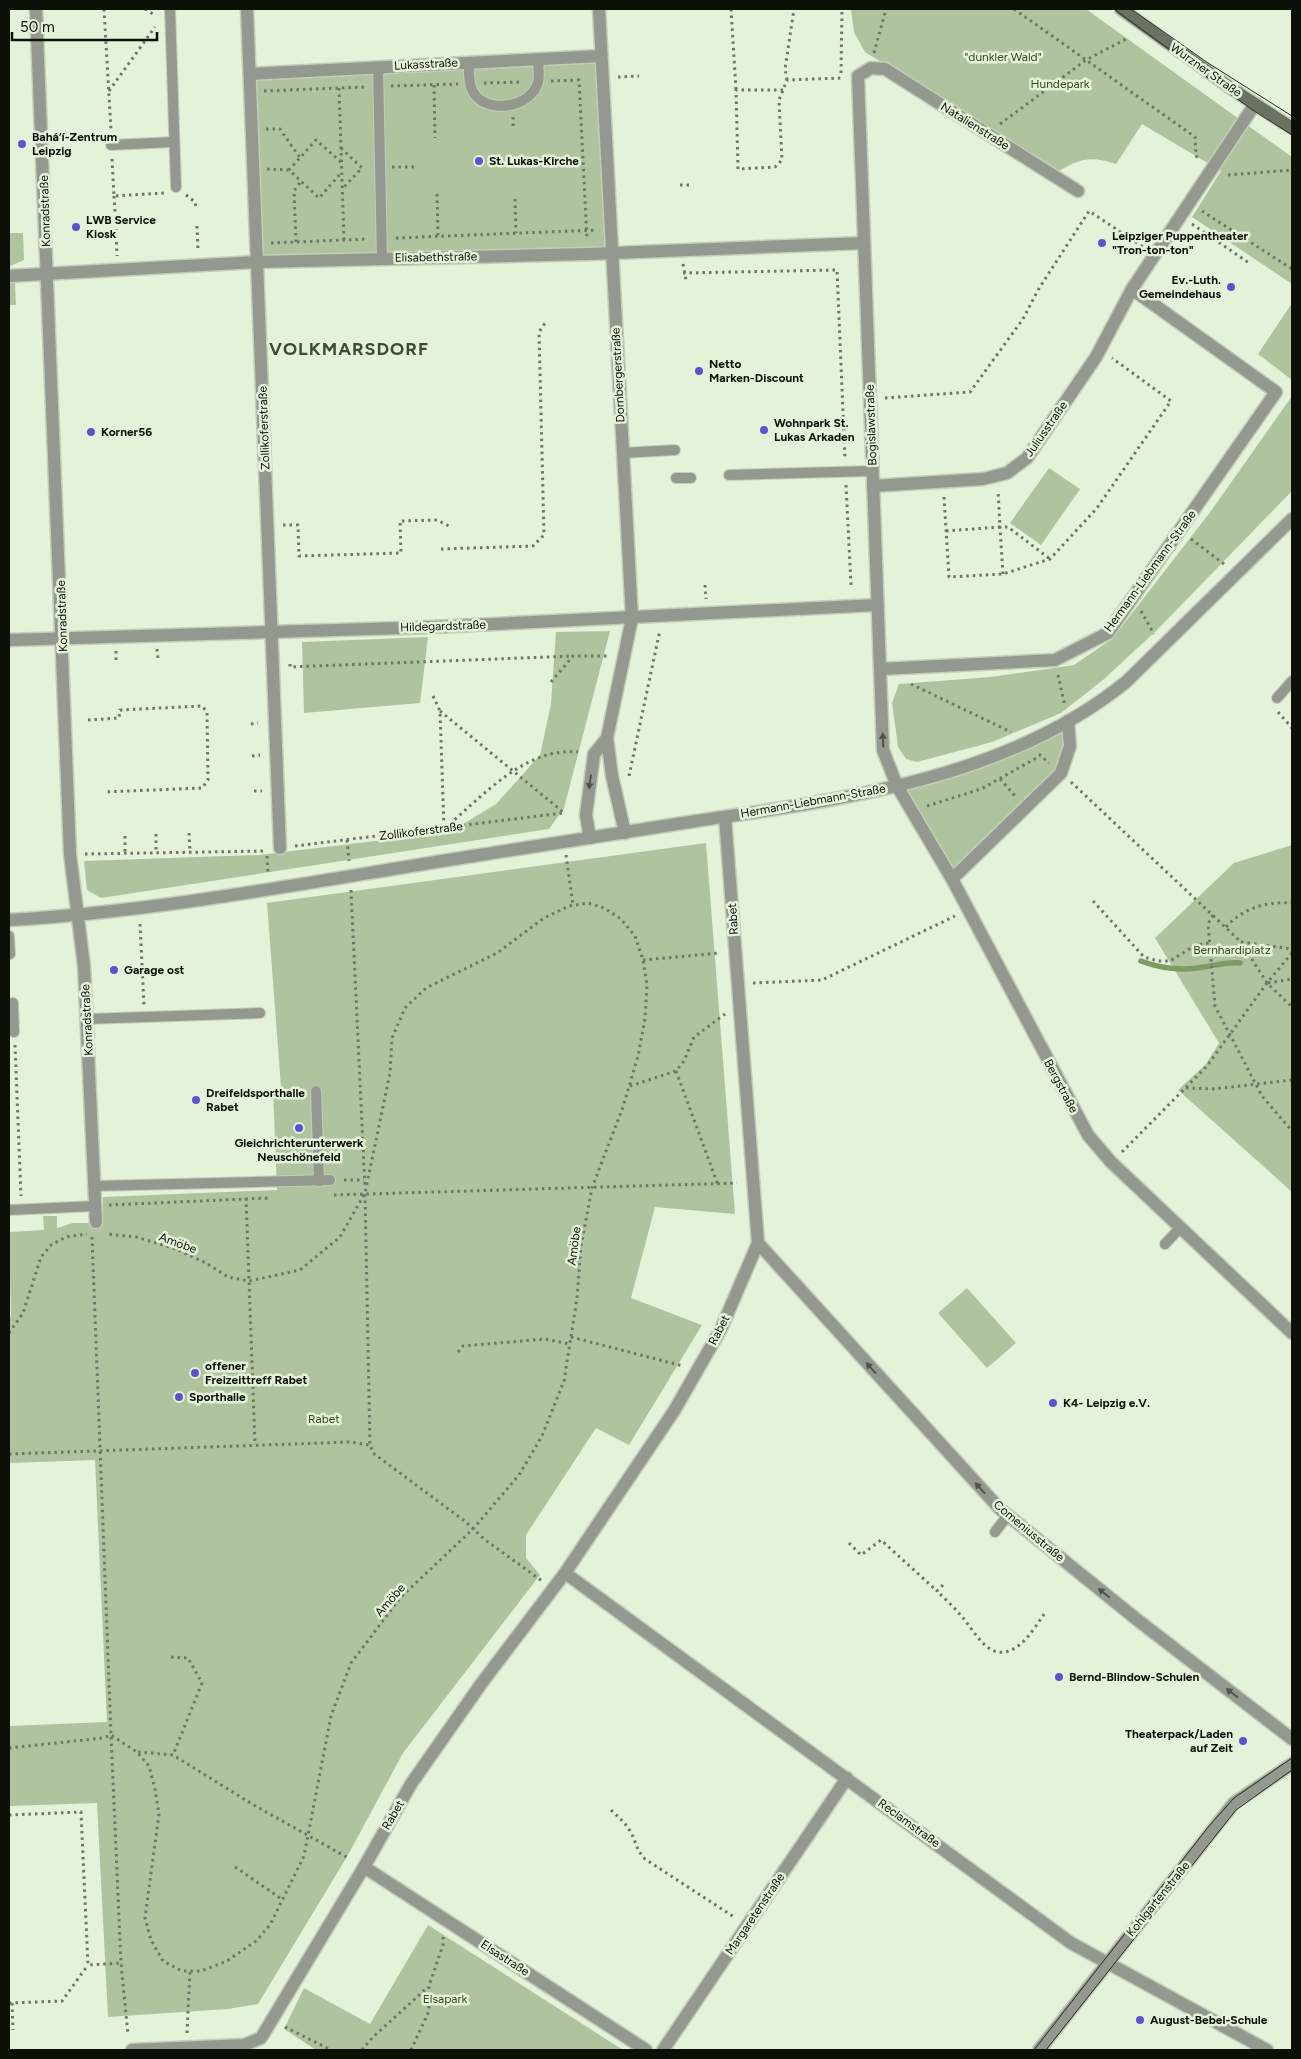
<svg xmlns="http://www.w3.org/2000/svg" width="1301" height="2059" viewBox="0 0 1301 2059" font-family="Figtree,sans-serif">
<rect width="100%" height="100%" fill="#e4f2d9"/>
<g fill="#afc49e">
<path d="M 851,9 L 1086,9 L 1292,157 L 1292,284 L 1192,217 L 1221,171 L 1142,124 L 1116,164 C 1091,156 1081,158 1059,171 L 865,52 L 854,32 Z"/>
<polygon points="601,56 611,253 258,262 250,74"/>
<polygon points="9,233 23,233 24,260 10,266"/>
<polygon points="9,282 15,282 16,305 9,305"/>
<polygon points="1292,303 1292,380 1258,354"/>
<polygon points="1292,396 1292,491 1157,630 1103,680 1061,713 992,742 917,762 906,759 898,747 892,703 899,684 991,677 1074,665 1112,639 1211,511"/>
<polygon points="1049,468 1080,489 1041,545 1010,523"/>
<polygon points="610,631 564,808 549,829 101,898 87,890 84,861 259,855 450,832 496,804 540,755 551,704 556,632"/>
<polygon points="428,637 420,703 304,713 302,642"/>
<polygon points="1068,721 1061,773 952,879 897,786"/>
<polygon points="706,843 735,1214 655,1207 631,1298 702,1325 629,1445 596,1428 526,1535 526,1558 540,1575 403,1753 348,1855 258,2004 228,2009 108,2017 97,1803 9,1806 9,1726 107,1722 95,1460 9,1463 9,1319 11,1316 9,1232 44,1230 43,1216 57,1216 57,1228 73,1223 103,1223 103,1197 277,1190 273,1088 281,1087 267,903"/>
<polygon points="1292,845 1292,1192 1178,1090 1206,1064 1219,1043 1155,938 1234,863"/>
<polygon points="967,1288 1016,1343 987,1368 938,1313"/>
<polygon points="428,1925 623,2050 316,2050 284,2029 304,1988 370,2024"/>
</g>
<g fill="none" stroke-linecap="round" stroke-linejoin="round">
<path stroke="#7e9b66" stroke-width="5.5" d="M 1141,961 C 1162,969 1182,971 1204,967 C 1217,965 1227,962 1240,963"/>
<defs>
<g id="service">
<polyline points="170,9 176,187"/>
<path d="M 469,62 C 469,74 468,87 476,96 C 492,114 532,106 538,82 C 540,76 538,66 538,59"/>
<polyline points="378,67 382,259"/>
<polyline points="111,145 174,142"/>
<polyline points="622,453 675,450"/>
<polyline points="729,475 872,471"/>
<polyline points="676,478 691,478"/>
<polyline points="1277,698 1292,681"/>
<polyline points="9,936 10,954"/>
<polyline points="13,1003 14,1032"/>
<polyline points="87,1019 260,1013"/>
<polyline points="316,1091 319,1181"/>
<polyline points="94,1186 330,1180"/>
<polyline points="9,1210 96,1206"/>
<polyline points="1165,1244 1180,1228"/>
<polyline points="995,1532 1008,1515"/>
</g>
<g id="minor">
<polyline points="36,9 70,854 84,966 96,1222"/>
<polyline points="247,9 280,848"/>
<polyline points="599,9 632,618 607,738 612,776 625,833"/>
<polyline points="250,74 601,56"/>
<polyline points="1078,191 885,69 871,68 858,76 883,750 897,786 952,879 1088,1135 1111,1162 1292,1333"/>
<polyline points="9,276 258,262 588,254 864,243"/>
<polyline points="873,486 983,479 1007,473 1027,458 1096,357 1132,289 1255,104"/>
<polyline points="9,640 434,627 877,605"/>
<polyline points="880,669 1055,660 1108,633 1276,392 1132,289"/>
<polyline points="590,838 586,815 594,754 607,738"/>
<polyline points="952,879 1061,773 1070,746 1068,721"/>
<polyline points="758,1243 1000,1509 1140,1622 1292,1739"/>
<polyline points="565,1573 1071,1943 1267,2050"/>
<polyline points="364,1867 646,2050"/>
<polyline points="132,2050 244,2045 261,2038 364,1867 411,1784 481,1684 565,1573 674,1411 721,1329 758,1243 725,817"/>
<polyline points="663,2050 847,1778"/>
</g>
<g id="tertiary">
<path d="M 9,920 C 163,911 315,881 467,857 C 544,845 620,833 696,821 C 844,799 1006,779 1126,682 L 1292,519"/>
<polyline points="1039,2050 1234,1803 1292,1764"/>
</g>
<polyline id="secondary" points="1121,9 1232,89 1292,128"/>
</defs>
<use href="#service" stroke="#c1ceb8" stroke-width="12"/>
<use href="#minor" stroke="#c1ceb8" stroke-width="15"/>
<use href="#tertiary" stroke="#c1ceb8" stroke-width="15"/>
<use href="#secondary" stroke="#c1ceb8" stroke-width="15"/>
<g stroke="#6e7767" stroke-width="3" stroke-dasharray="2.5 4" stroke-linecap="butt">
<polyline points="104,9 111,130"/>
<polyline points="145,9 156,16"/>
<polyline points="731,9 736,90"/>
<polyline points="1014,9 1195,137 1196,156 1200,159"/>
<polyline points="874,53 886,9"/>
<polyline points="841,73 842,9"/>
<polyline points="618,77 639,76"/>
<polyline points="787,80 785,69 794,9"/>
<polyline points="551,81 579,80 587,240"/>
<polyline points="484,83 523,82"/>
<polyline points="434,85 435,138"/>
<polyline points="391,86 458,84"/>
<polyline points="339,88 344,240"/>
<polyline points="783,90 736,90 738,169 775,167 782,160 779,100 787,80 842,78"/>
<polyline points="109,91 155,27"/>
<polyline points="264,91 365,87"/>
<polyline points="513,117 513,129"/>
<polyline points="1000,124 1086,60 1128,38"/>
<polyline points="266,129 280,129 300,158"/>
<polyline points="341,148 362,168 343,188"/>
<polyline points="112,159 114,196 164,193"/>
<polyline points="341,162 316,140 289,170 319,198 341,173"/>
<polyline points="392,167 418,167"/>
<polyline points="267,169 289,170"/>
<polyline points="1228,175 1292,170"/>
<polyline points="680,185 691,185"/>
<polyline points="437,194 438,236"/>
<polyline points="186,195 195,202 196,207"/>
<polyline points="114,196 115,212"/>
<polyline points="515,199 516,233"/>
<polyline points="1202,211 1292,269"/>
<polyline points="1192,224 1249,263 1248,265"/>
<polyline points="197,226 198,250"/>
<polyline points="116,229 117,256"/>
<polyline points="396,238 597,230"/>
<polyline points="296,242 294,191 301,181"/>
<polyline points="271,243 367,239"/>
<polyline points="683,264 686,280"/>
<polyline points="683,273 837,270 845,459"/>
<polyline points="885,398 970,392 1023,319 1038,290 1089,211 1143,247"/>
<polyline points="846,485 851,585"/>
<polyline points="944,497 949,577 1003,574 1050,559 1097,508 1171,401 1112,358"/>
<polyline points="283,525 298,525 299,556 401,553 400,521 437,520 451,527"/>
<polyline points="946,531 1000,527 998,490"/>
<polyline points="1191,539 1224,564"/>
<polyline points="441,549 533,546 544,535 539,332 545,323"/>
<polyline points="1003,574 1000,527 1008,527 1050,559"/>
<polyline points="705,585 706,599"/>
<polyline points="1141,611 1154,634"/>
<polyline points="157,649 158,659"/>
<polyline points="116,651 116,660"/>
<polyline points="290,664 290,667 573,656"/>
<polyline points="1058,675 1065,706"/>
<polyline points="551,682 573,656 609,656"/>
<polyline points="911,684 1011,732"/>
<polyline points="433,696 440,711 444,828"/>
<polyline points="440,711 563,812"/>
<polyline points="1278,712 1292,728"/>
<polyline points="88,720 119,718 120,710 202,706 207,712 208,780 202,788 104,792"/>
<polyline points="251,724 258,723"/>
<polyline points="1039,754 1049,763"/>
<polyline points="252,756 260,755"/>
<polyline points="629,776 660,630"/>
<polyline points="1000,779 1016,797"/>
<polyline points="1071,782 1241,942 1267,983 1292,1007"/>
<polyline points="254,791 262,791"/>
<polyline points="927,806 981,789 1040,756"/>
<path d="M 445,828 C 483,796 525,747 578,752"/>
<polyline points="189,833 190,852"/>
<polyline points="156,834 156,853"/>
<polyline points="125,836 125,853"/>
<polyline points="347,840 349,861"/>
<polyline points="295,846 563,813"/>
<polyline points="85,854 266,851"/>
<polyline points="566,855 573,905"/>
<polyline points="267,856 268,875"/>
<polyline points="351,890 365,1188"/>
<polyline points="1093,901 1144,957 1158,961 1170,961 1196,945 1209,943"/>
<polyline points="1213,915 1208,924 1215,1006 1262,1096 1292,1131"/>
<polyline points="140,924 144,1005"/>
<path d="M 1226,927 C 1243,908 1268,901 1292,903"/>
<polyline points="1241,942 1292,949"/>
<polyline points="643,960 720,953"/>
<polyline points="753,983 822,980 955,916"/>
<polyline points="1268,983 1292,979"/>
<polyline points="15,1045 21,1196"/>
<polyline points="676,1071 718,1185"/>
<polyline points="630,1086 676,1071 684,1061 694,1037 725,1014"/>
<polyline points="1186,1088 1213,1089 1292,1080"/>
<polyline points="1122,1152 1207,1066 1267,983 1292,953"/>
<polyline points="344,1180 364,1180"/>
<polyline points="365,1194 370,1445 373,1453 466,1522 484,1539 542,1581"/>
<polyline points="334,1195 737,1183"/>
<polyline points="246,1198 255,1445"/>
<polyline points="109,1205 268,1198"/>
<polyline points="92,1237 111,1735 121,1963 128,2035"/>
<polyline points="9,1333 23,1313 41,1257 51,1245 66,1237 87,1234"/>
<polyline points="571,1337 683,1366"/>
<polyline points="458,1352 463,1346 545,1339 570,1344"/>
<polyline points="9,1454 350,1442 370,1445"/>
<polyline points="849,1543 861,1555 881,1540 937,1591"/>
<path d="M 943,1585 L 937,1591 C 946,1600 956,1609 964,1619 C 978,1637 992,1665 1018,1646 C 1029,1638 1037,1624 1045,1613"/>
<polyline points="171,1657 188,1658 202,1683 173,1755"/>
<polyline points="9,1748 103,1738 111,1735 137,1752 149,1766 155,1789 159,1814 145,1918 151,1940 163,1961 182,1971 201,1971 227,1961 256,1941 270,1925 304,1856 331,1716 351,1663 401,1597 473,1529 519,1475 542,1436 564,1381 577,1298 581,1246 592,1188 623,1107 638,1056 645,1019 647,985 643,960 635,936 621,919 604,908 588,903 569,906 544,918 497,953 426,988 405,1008 392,1038 390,1073 365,1193 340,1237 300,1270 249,1281 228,1277 206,1263 176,1249 136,1237 106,1234"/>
<polyline points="138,1752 173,1755 252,1804 350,1859"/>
<path d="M 611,1810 C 618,1817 625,1822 630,1831 C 636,1841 636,1850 645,1859 L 734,1917"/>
<polyline points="9,1815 81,1812 88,1965 121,1963"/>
<polyline points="235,1867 283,1900"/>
<polyline points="9,2003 62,2001 88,1965"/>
<polyline points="12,2003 13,2030"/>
<polyline points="285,2027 331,2050"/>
<polyline points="187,2033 190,1971"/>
<polyline points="362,2050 372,2038 428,1987"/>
<polyline points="411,2050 429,2011 429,1986 443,1945 443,1937"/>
</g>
<use href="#service" stroke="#94998f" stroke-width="10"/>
<use href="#minor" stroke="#94998f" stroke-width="12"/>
<use href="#tertiary" stroke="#94998f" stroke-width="12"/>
<use href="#secondary" stroke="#697263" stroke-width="12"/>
<g stroke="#262c21" stroke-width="1">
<polyline points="1114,9 1251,109 1292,135"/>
<polyline points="1131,9 1208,63 1292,116"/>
<polyline points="1034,2050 1209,1826 1234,1798 1292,1758"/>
<polyline points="1046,2050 1236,1810 1292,1770"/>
</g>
</g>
<defs><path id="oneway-solid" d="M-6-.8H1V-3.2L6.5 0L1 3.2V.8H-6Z" transform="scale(1.25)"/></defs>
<g fill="#50554c">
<use href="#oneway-solid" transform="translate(883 740) rotate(-92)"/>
<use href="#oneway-solid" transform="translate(590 782) rotate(98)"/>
<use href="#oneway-solid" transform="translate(871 1368) rotate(-132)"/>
<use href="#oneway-solid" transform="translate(980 1488) rotate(-132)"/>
<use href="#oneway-solid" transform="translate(1104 1593) rotate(-141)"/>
<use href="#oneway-solid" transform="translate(1232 1693) rotate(-143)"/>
</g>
<g fill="#5b53cb" stroke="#e4f2d9" stroke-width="2">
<circle cx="22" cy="144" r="5"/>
<circle cx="479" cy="161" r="5"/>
<circle cx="76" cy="227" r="5"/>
<circle cx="1102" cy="243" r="5"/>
<circle cx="1231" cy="287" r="5"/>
<circle cx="699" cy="371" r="5"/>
<circle cx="764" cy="430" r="5"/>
<circle cx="91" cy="432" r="5"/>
<circle cx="114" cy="970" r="5"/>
<circle cx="196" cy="1100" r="5"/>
<circle cx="299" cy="1128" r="5"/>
<circle cx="195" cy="1373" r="5"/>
<circle cx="179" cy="1397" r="5"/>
<circle cx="1053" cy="1403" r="5"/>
<circle cx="1059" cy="1677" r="5"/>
<circle cx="1243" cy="1741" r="5"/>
<circle cx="1140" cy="2020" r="5"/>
</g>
<g text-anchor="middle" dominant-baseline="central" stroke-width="5" stroke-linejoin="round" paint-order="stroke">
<g font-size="12" fill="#314c13" stroke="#e4f2d9">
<text x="1003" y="57">"dunkler Wald"</text>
<text x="1060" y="84">Hundepark</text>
<text x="1232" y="950">Bernhardiplatz</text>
<text x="324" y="1419">Rabet</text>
<text x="445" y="1999">Elsapark</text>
</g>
<g font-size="12" fill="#0c1108" stroke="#e4f2d9">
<text transform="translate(426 64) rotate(-3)">Lukasstraße</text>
<text transform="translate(1206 70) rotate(35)">Wurzner Straße</text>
<text transform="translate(975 126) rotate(32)">Natalienstraße</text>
<text transform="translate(45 211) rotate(-92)">Konradstraße</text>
<text transform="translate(436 257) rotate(-1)">Elisabethstraße</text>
<text transform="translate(618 375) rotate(-93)">Dornbergerstraße</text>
<text transform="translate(871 425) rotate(-92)">Bogislawstraße</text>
<text transform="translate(264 428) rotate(-92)">Zollikoferstraße</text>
<text transform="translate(1046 429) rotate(-55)">Juliusstraße</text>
<text transform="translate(1150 571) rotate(-54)">Hermann-Liebmann-Straße</text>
<text transform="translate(62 616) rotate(-92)">Konradstraße</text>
<text transform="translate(443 626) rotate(-2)">Hildegardstraße</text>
<text transform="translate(813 801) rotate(-10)">Hermann-Liebmann-Straße</text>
<text transform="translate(421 831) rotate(-7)">Zollikoferstraße</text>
<text transform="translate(733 919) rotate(-94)">Rabet</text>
<text transform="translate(87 1020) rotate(-93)">Konradstraße</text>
<text transform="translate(1061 1086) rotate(62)">Bergstraße</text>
<text transform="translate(178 1243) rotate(20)">Amöbe</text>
<text transform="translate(574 1246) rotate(-82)">Amöbe</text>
<text transform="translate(719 1330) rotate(-63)">Rabet</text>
<text transform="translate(1029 1531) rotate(40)">Comeniusstraße</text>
<text transform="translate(390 1600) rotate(-49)">Amöbe</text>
<text transform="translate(393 1815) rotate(-60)">Rabet</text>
<text transform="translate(909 1823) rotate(36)">Reclamstraße</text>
<text transform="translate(1158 1899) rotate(-51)">Kohlgartenstraße</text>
<text transform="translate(755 1914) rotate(-56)">Margaretenstraße</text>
<text transform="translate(505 1958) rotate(33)">Elsastraße</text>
</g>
<g font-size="12" font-weight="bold" fill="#0c1108" stroke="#e4f2d9" text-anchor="start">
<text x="32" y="137">Bahá’í-Zentrum<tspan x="32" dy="14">Leipzig</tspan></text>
<text x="489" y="161">St. Lukas-Kirche</text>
<text x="86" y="220">LWB Service<tspan x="86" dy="14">Kiosk</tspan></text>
<text x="1112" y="236">Leipziger Puppentheater<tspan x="1112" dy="14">"Tron-ton-ton"</tspan></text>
<text x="1221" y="280" text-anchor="end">Ev.-Luth.<tspan x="1221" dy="14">Gemeindehaus</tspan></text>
<text x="709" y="364">Netto<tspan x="709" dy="14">Marken-Discount</tspan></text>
<text x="774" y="423">Wohnpark St.<tspan x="774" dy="14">Lukas Arkaden</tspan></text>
<text x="101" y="432">Korner56</text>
<text x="124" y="970">Garage ost</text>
<text x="206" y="1093">Dreifeldsporthalle<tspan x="206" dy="14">Rabet</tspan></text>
<text x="299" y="1143" text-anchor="middle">Gleichrichterunterwerk<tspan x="299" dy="14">Neuschönefeld</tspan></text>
<text x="205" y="1366">offener<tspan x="205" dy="14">Freizeittreff Rabet</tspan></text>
<text x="189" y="1397">Sporthalle</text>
<text x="1063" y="1403">K4- Leipzig e.V.</text>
<text x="1069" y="1677">Bernd-Blindow-Schulen</text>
<text x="1233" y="1734" text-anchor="end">Theaterpack/Laden<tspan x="1233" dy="14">auf Zeit</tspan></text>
<text x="1150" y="2020">August-Bebel-Schule</text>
</g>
<g font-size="18" font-weight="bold" letter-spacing="1" fill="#3e4a35" stroke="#e4f2d9">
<text x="349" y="349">VOLKMARSDORF</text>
</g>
</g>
<rect width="1301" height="2059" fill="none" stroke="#0c1108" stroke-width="20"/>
<path d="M12 32v8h145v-8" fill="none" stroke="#0c1108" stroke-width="2.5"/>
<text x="20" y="32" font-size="15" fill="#0c1108" stroke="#e4f2d9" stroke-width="4" paint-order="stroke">50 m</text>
</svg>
